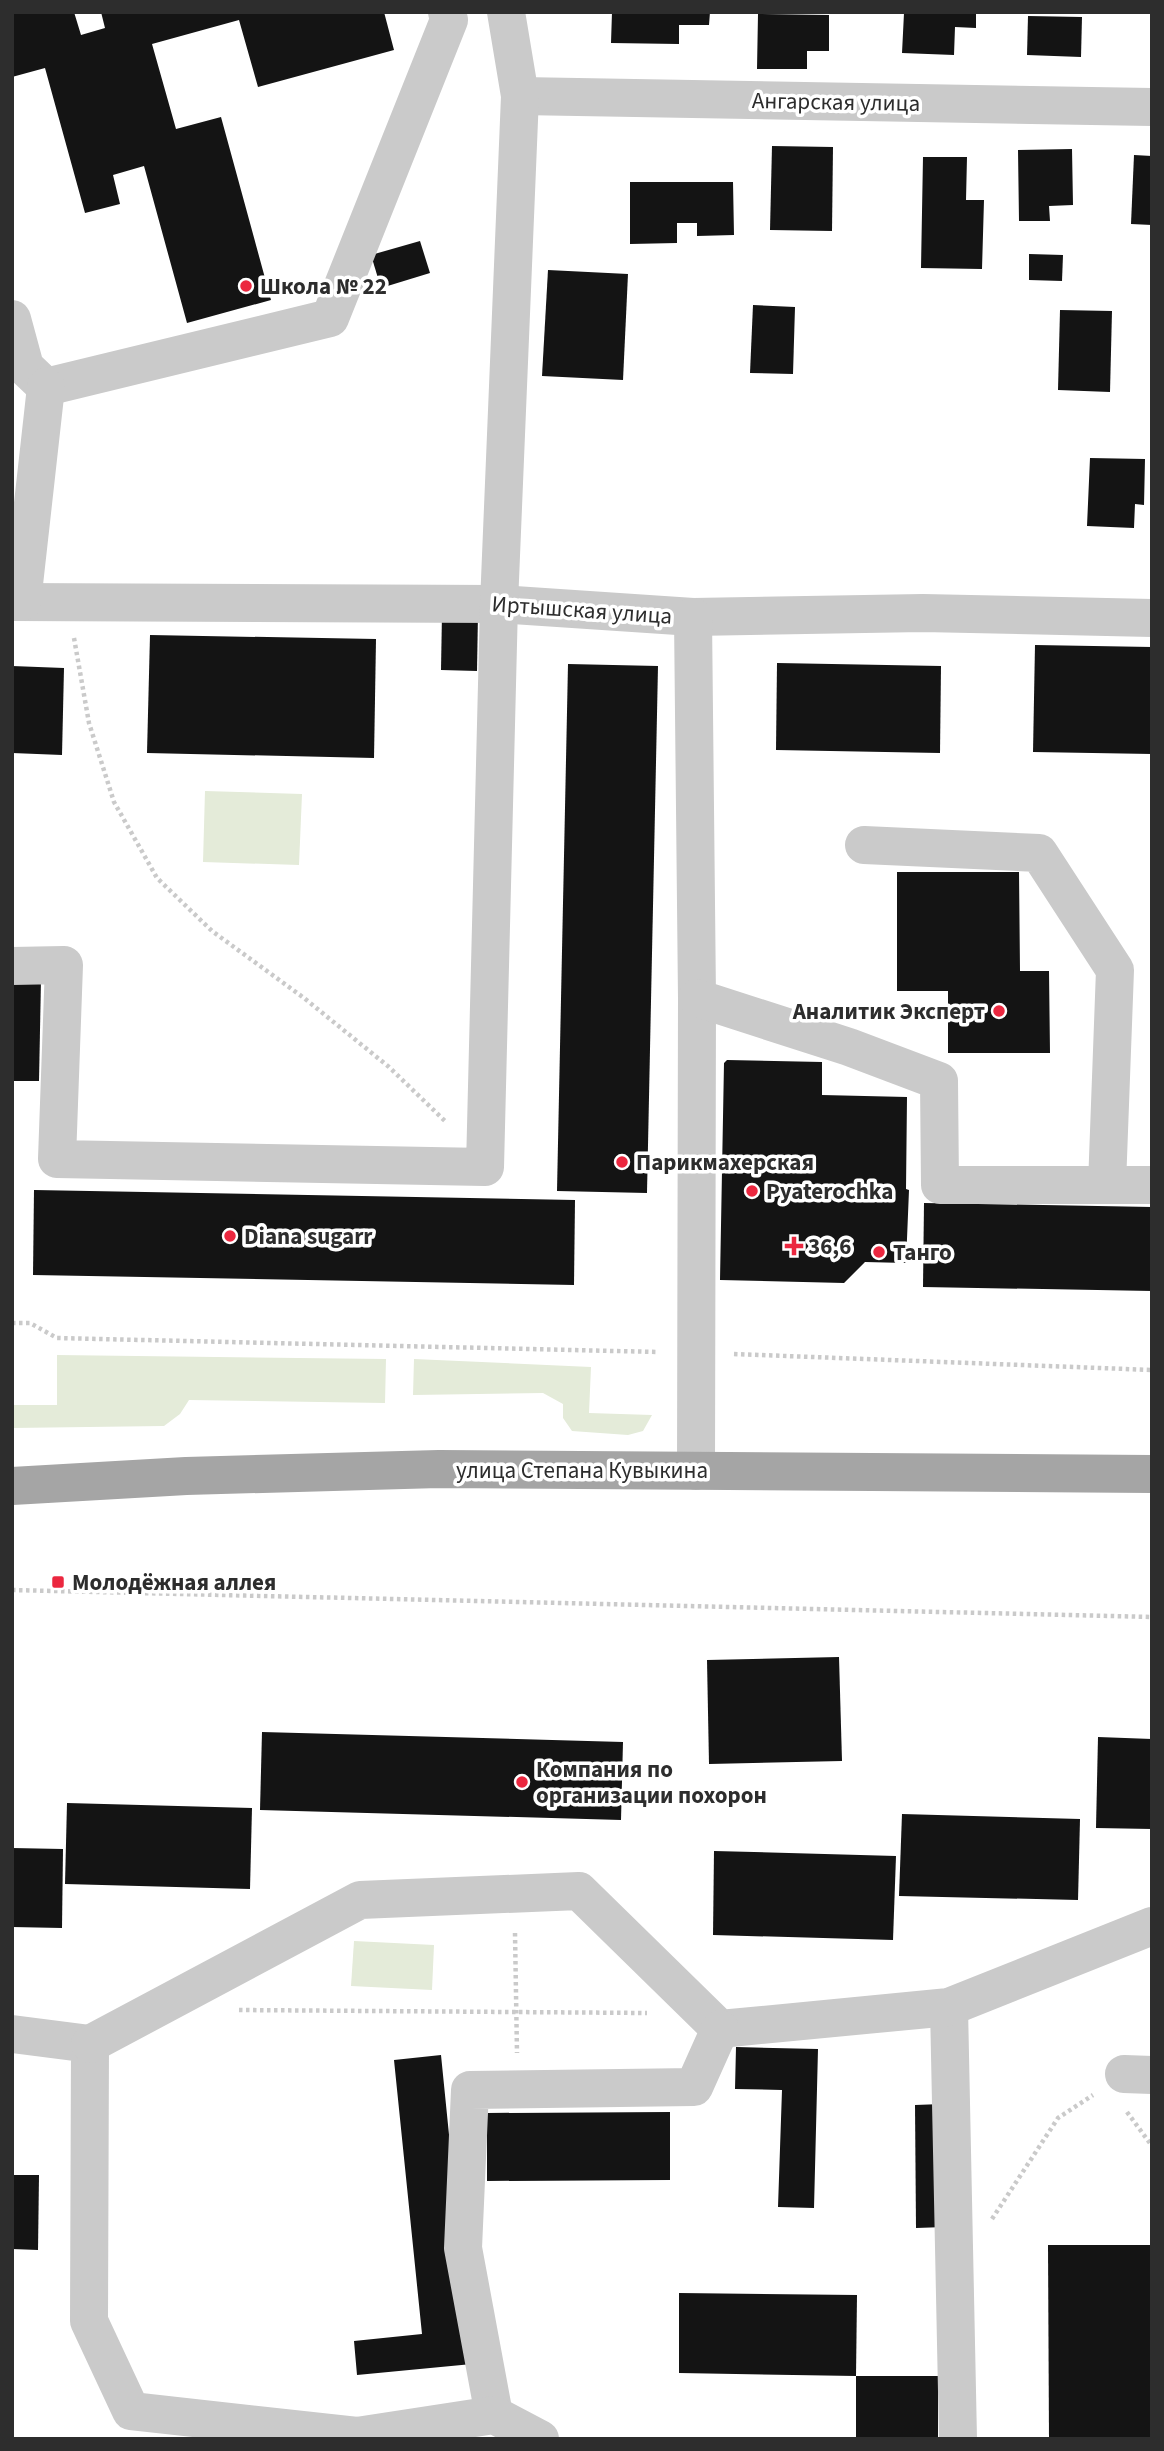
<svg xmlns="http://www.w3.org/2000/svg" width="1164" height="2451" viewBox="0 0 1164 2451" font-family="'Source Sans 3',sans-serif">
<rect width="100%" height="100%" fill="#fff"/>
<g fill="#e4ebd9">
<polygon points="205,791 302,794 299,865 203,862"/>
<polygon points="57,1355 386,1359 385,1403 189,1400 180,1414 164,1426 12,1428 12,1405 57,1405"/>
<polygon points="414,1359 591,1367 589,1413 652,1415 643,1431 628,1435 572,1431 563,1418 563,1404 543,1393 413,1395"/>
<polygon points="354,1941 434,1945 432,1990 351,1986"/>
</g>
<g fill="#141414">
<polygon points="12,12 74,12 81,35 105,28 101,12 384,12 394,50 258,87 239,20 152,44 176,129 221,117 271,300 187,323 144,166 113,175 120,204 85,213 45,68 12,77"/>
<polygon points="612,12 710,12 709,25 679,25 679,44 611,43"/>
<polygon points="921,12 976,12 976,28 955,27 954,55 902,53 904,13"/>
<polygon points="758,14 829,15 829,51 807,51 807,69 757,69"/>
<polygon points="1028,16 1082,17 1081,57 1027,55"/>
<polygon points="772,146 833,147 832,231 770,230"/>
<polygon points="1072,149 1073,205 1049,206 1050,221 1019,221 1018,150"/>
<polygon points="1134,155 1152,156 1152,225 1131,224"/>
<polygon points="923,157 967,157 966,200 984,200 982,269 921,268"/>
<polygon points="630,182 733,182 734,235 697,236 697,223 677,223 677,243 630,244"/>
<polygon points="420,241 430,273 381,288 371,255"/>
<polygon points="1029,254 1063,255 1062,281 1029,280"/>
<polygon points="548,270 628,274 623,380 542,376"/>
<polygon points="753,305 795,307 793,374 750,373"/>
<polygon points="1060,310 1112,311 1110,392 1058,390"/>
<polygon points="1090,458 1145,459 1144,505 1135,504 1134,528 1087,526"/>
<polygon points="442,613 478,613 477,671 441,670"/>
<polygon points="150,635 376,639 374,758 147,753"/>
<polygon points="1035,645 1152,647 1152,754 1033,752"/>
<polygon points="777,663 941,666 940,753 776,750"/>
<polygon points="568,664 658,666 647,1193 557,1191"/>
<polygon points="12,666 64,668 62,755 12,753"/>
<polygon points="897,872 1019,872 1020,971 1049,971 1050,1053 948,1053 948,991 897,991"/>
<polygon points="12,979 41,980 39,1081 12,1081"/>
<polygon points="727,1060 822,1062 822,1095 907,1097 906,1189 909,1190 906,1263 865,1262 844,1283 720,1280 724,1063"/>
<polygon points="34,1190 575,1200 574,1285 33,1275"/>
<polygon points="924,1203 1152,1207 1152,1291 923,1287"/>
<polygon points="839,1657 842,1761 709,1764 707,1660"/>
<polygon points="262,1732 623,1742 621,1820 260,1810"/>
<polygon points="1098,1737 1152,1739 1152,1829 1096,1828"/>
<polygon points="67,1803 252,1808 250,1889 65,1884"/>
<polygon points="902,1814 1080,1819 1078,1900 899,1896"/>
<polygon points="12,1848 63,1849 62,1928 12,1927"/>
<polygon points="714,1851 896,1856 893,1940 713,1935"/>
<polygon points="736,2047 818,2049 814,2208 778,2207 782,2090 735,2089"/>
<polygon points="441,2055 472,2364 357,2375 354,2341 422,2334 394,2060"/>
<polygon points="942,2104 945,2227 916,2228 915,2105"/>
<polygon points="670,2112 670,2180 487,2181 487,2113"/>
<polygon points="12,2175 39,2175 38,2250 12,2249"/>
<polygon points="1048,2245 1152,2245 1152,2439 1049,2439"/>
<polygon points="679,2293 857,2295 856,2376 679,2373"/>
<rect x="856" y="2376" width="82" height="63"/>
</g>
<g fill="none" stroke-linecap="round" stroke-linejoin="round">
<g stroke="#cacaca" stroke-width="4.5" stroke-dasharray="3.5 3.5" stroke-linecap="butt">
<polyline points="74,638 89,723 114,802 157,878 212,931 304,998 389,1067 446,1122"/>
<polyline points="12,1323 30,1323 57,1338 658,1352"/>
<polyline points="734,1354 1152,1370"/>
<polyline points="12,1590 1152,1617"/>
<polyline points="515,1933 517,2053"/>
<polyline points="239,2010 647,2013"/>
<polyline points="1127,2112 1152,2146"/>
<polyline points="992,2219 1058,2118 1093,2095"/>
</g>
<g stroke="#cacaca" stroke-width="38">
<polyline points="520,96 1152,107"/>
<polyline points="12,319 25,367 46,387"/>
<polyline points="46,387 330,318 449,20 447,12"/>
<polyline points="12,602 499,604 693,617 923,613 1152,618"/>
<polyline points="22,602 46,387"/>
<polyline points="693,617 697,998 696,1471"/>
<polyline points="864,845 1039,853 1115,970 1107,1185"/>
<polyline points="12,966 64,965 57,1159 485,1167 499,604 520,96 506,12"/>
<polyline points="697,998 849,1047 939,1081 940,1185 1152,1185"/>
<polyline points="949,2007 958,2439"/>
<polyline points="12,2034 90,2044 89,2321 131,2411 357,2436 357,2439"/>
<polyline points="90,2044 360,1900 579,1891 720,2029 949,2007 1152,1926"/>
<polyline points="1124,2074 1152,2075"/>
<polyline points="494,2415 463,2248 470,2090 694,2087 720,2029"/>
<polyline points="357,2436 494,2415 540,2439"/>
</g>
<polyline stroke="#a5a5a5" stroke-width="38" points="12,1486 186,1476 439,1469 1152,1474"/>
</g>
<g fill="#eb273f" stroke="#fff" stroke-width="2.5">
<circle cx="246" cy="286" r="7"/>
<circle cx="999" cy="1011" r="7"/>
<circle cx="622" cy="1162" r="7"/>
<circle cx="752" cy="1191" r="7"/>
<circle cx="230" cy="1236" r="7"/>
<path d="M790.5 1235.5h7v7h7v7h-7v7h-7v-7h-7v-7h7z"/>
<circle cx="879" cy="1252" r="7"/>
<rect x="51" y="1575" width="14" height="14" rx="3.5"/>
<circle cx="522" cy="1782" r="7"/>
</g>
<g text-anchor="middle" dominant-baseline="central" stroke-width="7" stroke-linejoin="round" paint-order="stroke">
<g font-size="23" fill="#2d2d2d" stroke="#fff">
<text transform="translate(836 102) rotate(1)">Ангарская улица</text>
<text transform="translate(582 610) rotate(4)">Иртышская улица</text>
<text x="582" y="1470">улица Степана Кувыкина</text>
</g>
<g font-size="23" font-weight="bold" fill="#2d2d2d" stroke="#fff" text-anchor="start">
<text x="260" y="286">Школа № 22</text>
<text x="985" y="1011" text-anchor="end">Аналитик Эксперт</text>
<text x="636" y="1162">Парикмахерская</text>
<text x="766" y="1191">Pyaterochka</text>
<text x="244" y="1236">Diana sugarr</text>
<text x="808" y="1246">36,6</text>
<text x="893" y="1252">Танго</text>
<text x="72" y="1582">Молодёжная аллея</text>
<text x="536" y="1769">Компания по<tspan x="536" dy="26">организации похорон</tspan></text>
</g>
</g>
<rect width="1164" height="2451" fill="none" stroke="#2d2d2d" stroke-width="28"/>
</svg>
